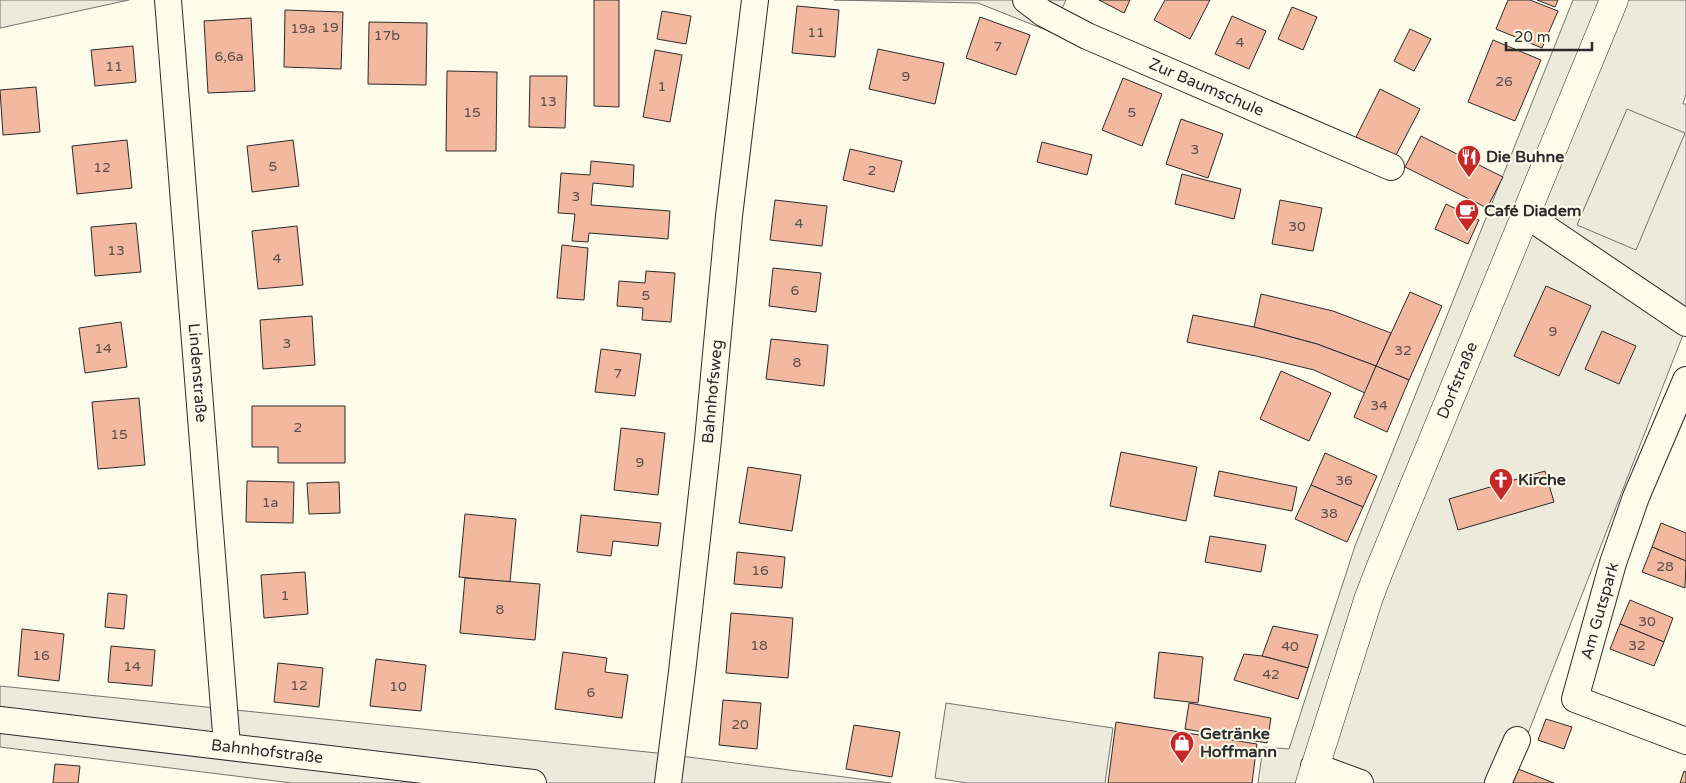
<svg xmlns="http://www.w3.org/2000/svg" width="1686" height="783" viewBox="0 0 1686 783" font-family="'Varela Round',sans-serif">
<rect width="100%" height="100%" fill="#fdfbea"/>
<g fill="#ecebdb" stroke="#74746e">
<polygon points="0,0 129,0 0,28"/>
<polygon points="834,0 1066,0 1051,32 978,3"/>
<polygon points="1573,0 1686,0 1686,94 1683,104 1686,104 1686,327 1518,759 1510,783 1258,783 1263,747 1289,749 1355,546"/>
<polygon points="0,686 657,753 891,783 292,783 0,747"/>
</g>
<g fill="#eceadb" stroke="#74746e">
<polygon points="1627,109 1685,133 1636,250 1577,225"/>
<polygon points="946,703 1113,728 1105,783 967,783 935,778"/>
</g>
<g fill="#f2b8a0" stroke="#2b2b2b">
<polygon points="594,0 619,0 619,107 594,106"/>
<polygon points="1099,0 1130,0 1124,13"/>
<polygon points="1165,0 1210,0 1190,39 1154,20"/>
<polygon points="1508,0 1530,0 1558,11 1542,48 1496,29"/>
<polygon points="1537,0 1558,0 1555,7"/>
<polygon points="797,6 839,10 835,57 792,53"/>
<polygon points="1292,7 1317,17 1303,50 1278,39"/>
<polygon points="285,10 343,12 341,69 284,67"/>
<polygon points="662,11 691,16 686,44 657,39"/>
<polygon points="1232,16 1266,31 1249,69 1215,54"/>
<polygon points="980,17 1030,35 1016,75 966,58"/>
<polygon points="251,18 255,91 208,93 204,21"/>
<polygon points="369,22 427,23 426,85 368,84"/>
<polygon points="1410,29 1431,39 1414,71 1394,61"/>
<polygon points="1493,40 1541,60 1515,121 1468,102"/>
<polygon points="133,46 136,82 95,86 91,50"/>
<polygon points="878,49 944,63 935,104 869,89"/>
<polygon points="655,50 682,55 670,122 643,117"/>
<polygon points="447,71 497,72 496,151 446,151"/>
<polygon points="530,76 567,76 565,128 529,127"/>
<polygon points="1123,78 1162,94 1142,146 1102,130"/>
<polygon points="36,87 40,132 3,135 0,90"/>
<polygon points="1380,89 1420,109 1395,157 1356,137"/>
<polygon points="1181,119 1223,134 1208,178 1166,164"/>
<polygon points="1421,136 1503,177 1487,208 1405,167"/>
<polygon points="127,140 132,188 77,194 72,146"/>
<polygon points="293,140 299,186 252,192 247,146"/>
<polygon points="1042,142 1092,155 1087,175 1037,162"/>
<polygon points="850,149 902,161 894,192 843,180"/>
<polygon points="591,161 634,165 633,187 593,183 591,205 670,211 668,239 589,233 588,242 572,241 575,214 558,213 561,173 590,175"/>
<polygon points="1182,174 1241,189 1234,219 1175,204"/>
<polygon points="775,200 827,206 822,246 770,240"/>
<polygon points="1280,200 1322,208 1313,251 1272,244"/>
<polygon points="1446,204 1479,220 1468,244 1435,229"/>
<polygon points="136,223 141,272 95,276 91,227"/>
<polygon points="297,226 303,285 258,289 252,231"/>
<polygon points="562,245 588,248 584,300 557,298"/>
<polygon points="773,268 821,273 816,312 769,306"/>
<polygon points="646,271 675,273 671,322 642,320 643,308 617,306 619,281 645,283"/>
<polygon points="1546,286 1591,306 1559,376 1514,356"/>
<polygon points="1410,292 1442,306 1409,380 1376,366"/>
<polygon points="1261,294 1333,311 1391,333 1376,366 1317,344 1254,327"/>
<polygon points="1193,315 1254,327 1317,344 1376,366 1365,393 1314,370 1256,356 1187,342"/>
<polygon points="312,316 315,365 263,369 260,320"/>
<polygon points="121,322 127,367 85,373 79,328"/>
<polygon points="1602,331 1636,346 1619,384 1585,369"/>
<polygon points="771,339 828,345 824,386 766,379"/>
<polygon points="601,349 641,354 635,396 595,392"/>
<polygon points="1376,366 1409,380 1387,432 1354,417"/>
<polygon points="1281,371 1331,393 1309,441 1260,419"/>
<polygon points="139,398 145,465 98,469 92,402"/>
<polygon points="252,406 345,406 345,463 278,463 278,447 252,447"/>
<polygon points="621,428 665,433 658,495 614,490"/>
<polygon points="1121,452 1197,467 1186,521 1110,506"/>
<polygon points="1325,453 1377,476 1363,507 1311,485"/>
<polygon points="748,467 801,475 792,531 739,523"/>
<polygon points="1219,471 1297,487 1292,511 1214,496"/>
<polygon points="1545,471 1554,502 1458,530 1449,499"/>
<polygon points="247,481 294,482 293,523 246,522"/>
<polygon points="339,482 340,513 309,514 307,483"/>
<polygon points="1311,485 1363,507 1347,542 1295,519"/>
<polygon points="465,514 516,519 510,582 459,577"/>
<polygon points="581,515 661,523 658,546 613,541 611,556 577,552"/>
<polygon points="1661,523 1686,533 1686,561 1652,547"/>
<polygon points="1210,536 1266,545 1261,572 1205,562"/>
<polygon points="1652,547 1686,561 1685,588 1642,572"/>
<polygon points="737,552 785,557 782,588 734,584"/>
<polygon points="305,572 308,614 264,618 261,575"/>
<polygon points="465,578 540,584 535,640 460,633"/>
<polygon points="108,593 127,595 124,629 105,627"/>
<polygon points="1630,600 1673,618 1664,642 1620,624"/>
<polygon points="731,613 793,618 788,678 726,673"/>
<polygon points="1620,624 1664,642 1654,666 1610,649"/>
<polygon points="1273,626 1318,635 1308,668 1262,656"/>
<polygon points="22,629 64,634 59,681 18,676"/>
<polygon points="111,646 155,650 152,686 108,682"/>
<polygon points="563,652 607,658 605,672 628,675 622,718 555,709"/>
<polygon points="1159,652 1203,657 1198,703 1154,698"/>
<polygon points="1244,654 1262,656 1308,668 1298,699 1234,680"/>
<polygon points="376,659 426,665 421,711 370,706"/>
<polygon points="278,663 323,668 319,707 274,702"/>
<polygon points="723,700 761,703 757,749 719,745"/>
<polygon points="1189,703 1271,718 1267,743 1185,729"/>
<polygon points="1546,719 1572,727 1564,749 1538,740"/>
<polygon points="1116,722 1257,744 1252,783 1108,783"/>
<polygon points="854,725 900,732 892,777 846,769"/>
<polygon points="55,764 80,766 78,783 53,783"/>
<polygon points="1518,769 1554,783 1513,783"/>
<polygon points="1684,771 1686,772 1686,783 1680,783"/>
</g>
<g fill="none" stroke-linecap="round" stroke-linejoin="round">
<defs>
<g id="street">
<path id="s1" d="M 168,0 L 227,746"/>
<path id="s2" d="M 1026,0 L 1043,13 L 1087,36 L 1391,167"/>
<polyline points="1525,214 1686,323"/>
<polyline points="1686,380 1636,497 1613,563 1575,699 1686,741"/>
<path id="s3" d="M 0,720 L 533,783"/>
<polyline points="1314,766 1360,783"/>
<path id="s4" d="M 668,783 L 682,672 L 708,440 L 729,216 L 755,0"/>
<polyline points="1498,783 1517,740"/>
</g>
<g id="secondary">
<path id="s5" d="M 1310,783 L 1369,597 L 1381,566 L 1614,0"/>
</g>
</defs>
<use href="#street" stroke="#2b2b2b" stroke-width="28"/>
<use href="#secondary" stroke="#2b2b2b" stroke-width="29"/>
<use href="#street" stroke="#fdfbea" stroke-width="26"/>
<use href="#secondary" stroke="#fdfbea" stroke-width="28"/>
</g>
<defs>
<symbol id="restaurant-pin" viewBox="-11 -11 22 30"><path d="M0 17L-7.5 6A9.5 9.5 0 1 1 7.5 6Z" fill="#c62828" stroke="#fdfbea"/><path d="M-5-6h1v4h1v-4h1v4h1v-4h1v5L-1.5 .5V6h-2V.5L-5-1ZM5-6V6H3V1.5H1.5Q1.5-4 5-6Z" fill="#fff"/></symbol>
<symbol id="cafe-pin" viewBox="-11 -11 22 30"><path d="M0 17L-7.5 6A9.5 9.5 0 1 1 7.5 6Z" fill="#c62828" stroke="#fdfbea"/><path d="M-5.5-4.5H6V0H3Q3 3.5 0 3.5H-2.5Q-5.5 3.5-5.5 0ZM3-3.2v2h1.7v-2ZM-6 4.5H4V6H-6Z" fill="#fff"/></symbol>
<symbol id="church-pin" viewBox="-11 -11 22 30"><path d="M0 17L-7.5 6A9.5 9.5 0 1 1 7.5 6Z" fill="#c62828" stroke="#fdfbea"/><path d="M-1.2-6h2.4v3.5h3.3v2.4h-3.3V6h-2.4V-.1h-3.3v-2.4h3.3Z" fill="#fff"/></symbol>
<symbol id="shop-pin" viewBox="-11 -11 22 30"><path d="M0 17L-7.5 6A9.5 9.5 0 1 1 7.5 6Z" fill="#c62828" stroke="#fdfbea"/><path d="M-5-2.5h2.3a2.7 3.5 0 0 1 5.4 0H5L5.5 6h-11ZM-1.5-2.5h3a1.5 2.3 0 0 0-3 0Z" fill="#fff"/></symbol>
</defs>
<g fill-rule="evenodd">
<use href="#restaurant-pin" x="1455" y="143" width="28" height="38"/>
<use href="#cafe-pin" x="1453" y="197" width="28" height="38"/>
<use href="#church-pin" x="1487" y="466" width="28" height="38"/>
<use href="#shop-pin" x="1168" y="729" width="28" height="38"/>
</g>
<g text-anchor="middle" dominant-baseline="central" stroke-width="4" stroke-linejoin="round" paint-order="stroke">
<g font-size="14" fill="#5d4e48">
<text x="330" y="27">19</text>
<text x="303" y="28">19a</text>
<text x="816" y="32">11</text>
<text x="387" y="35">17b</text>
<text x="1240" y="42">4</text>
<text x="998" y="46">7</text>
<text x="229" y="56">6,6a</text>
<text x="114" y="66">11</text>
<text x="906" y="76">9</text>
<text x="1504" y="81">26</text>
<text x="662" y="86">1</text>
<text x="548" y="101">13</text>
<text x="472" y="112">15</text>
<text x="1132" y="112">5</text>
<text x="1195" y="149">3</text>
<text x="273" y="166">5</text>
<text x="102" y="167">12</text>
<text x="872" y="170">2</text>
<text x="576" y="196">3</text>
<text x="799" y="223">4</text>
<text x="1297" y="226">30</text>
<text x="116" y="250">13</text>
<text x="277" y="258">4</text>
<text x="795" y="290">6</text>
<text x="646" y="295">5</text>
<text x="1553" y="331">9</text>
<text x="287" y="343">3</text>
<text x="103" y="348">14</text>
<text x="1403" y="350">32</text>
<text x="797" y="362">8</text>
<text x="618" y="373">7</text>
<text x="1379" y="405">34</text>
<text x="298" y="427">2</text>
<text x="119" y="434">15</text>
<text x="640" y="462">9</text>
<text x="1344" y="480">36</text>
<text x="270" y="502">1a</text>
<text x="1329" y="513">38</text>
<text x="1665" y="566">28</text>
<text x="760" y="570">16</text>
<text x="285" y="595">1</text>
<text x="500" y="609">8</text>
<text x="1647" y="621">30</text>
<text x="759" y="645">18</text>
<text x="1637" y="645">32</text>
<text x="1290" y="646">40</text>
<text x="41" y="655">16</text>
<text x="132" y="666">14</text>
<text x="1271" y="674">42</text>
<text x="299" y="685">12</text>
<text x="398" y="686">10</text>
<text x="591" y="692">6</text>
<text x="740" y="724">20</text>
</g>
<g font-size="16" fill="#2b2b2b" stroke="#fdfbea">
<text stroke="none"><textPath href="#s2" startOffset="201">Zur Baumschule</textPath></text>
<text stroke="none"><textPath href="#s1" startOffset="374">Lindenstraße</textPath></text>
<text stroke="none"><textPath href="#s5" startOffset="429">Dorfstraße</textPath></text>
<text stroke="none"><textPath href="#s4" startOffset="394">Bahnhofsweg</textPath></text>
<text transform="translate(1600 611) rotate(-74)">Am Gutspark</text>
<text stroke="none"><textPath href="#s3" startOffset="269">Bahnhofstraße</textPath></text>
</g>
<g font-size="16" font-weight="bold" fill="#2b2b2b" stroke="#fdfbea" text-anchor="start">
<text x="1486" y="157">Die Buhne</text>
<text x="1484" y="211">Café Diadem</text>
<text x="1518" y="480">Kirche</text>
<text x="1200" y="734">Getränke<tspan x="1200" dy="18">Hoffmann</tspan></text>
</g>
</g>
<path d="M1506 42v8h86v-8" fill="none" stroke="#2b2b2b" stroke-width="2.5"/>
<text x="1514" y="42" font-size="15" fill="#2b2b2b" stroke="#fdfbea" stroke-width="4" paint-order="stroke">20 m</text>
</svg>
